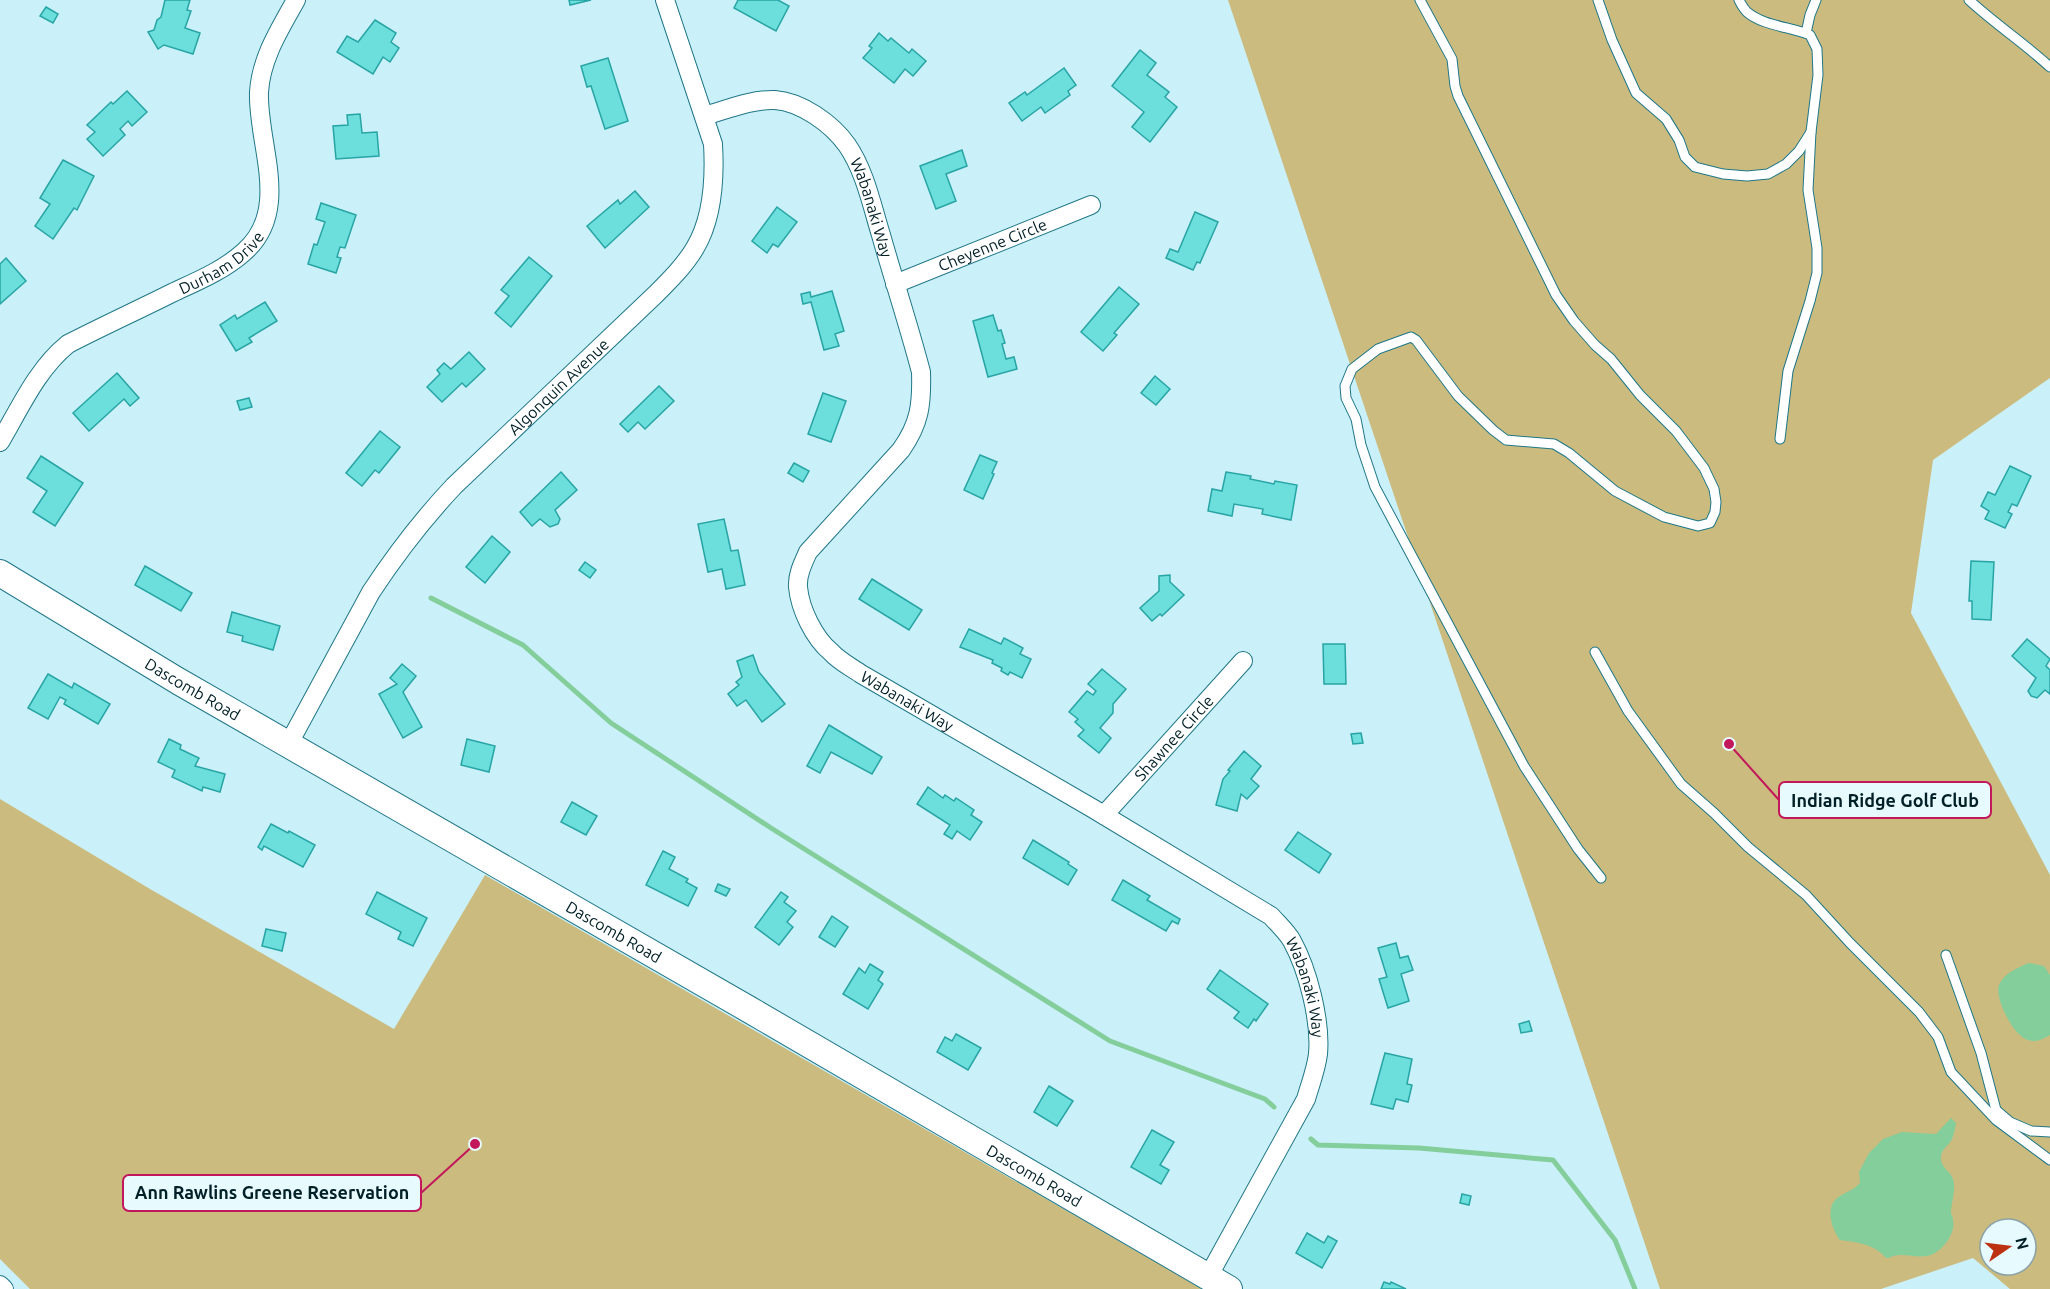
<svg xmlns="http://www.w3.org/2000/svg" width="2050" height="1289" viewBox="0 0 2050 1289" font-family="Ubuntu,sans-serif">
<rect width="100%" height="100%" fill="#caf0f9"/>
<g fill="#ccbb7f" fill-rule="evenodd">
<path d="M 1228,0 L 2050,0 L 2050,378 L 1933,460 L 1911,613 L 2050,875 L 2050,1289 L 2010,1289 L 1973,1258 L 1881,1289 L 1660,1289 ZM 1990,1229 L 2026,1229 L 2026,1265 L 1990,1265 Z"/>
<polygon points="0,799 150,889 394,1029 485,875 1202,1289 30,1289 0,1259"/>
</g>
<g fill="#84ce9c">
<path d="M 2029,963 L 2044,966 L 2050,975 L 2050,1035 C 2043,1039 2036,1043 2028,1040 C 2014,1037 1994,998 1999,985 C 2004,973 2019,967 2029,963 Z"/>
<path d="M 1951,1118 L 1956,1123 C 1955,1129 1954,1135 1951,1141 C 1948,1146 1942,1149 1941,1156 C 1940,1168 1950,1170 1953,1179 C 1956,1190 1952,1200 1951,1211 C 1951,1216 1953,1215 1953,1220 C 1956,1232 1944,1249 1933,1254 C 1918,1261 1901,1250 1889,1258 L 1886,1258 C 1874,1244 1857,1242 1840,1240 C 1831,1228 1824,1205 1840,1196 C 1848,1191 1854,1190 1860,1183 L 1859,1172 L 1869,1153 L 1883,1139 L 1902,1132 L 1936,1134 Z"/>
</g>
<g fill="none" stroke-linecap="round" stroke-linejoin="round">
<g stroke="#84ce9c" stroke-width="5">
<polyline points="431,598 523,645 611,723 771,828 1110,1041 1265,1099 1274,1107"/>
<polyline points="1311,1139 1318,1145 1419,1148 1553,1160 1615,1240 1635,1289"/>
</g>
</g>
<g fill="#6cdedc" stroke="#27a5a4" stroke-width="1.5">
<polygon points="165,0 190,0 187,10 191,11 185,28 200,33 193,54 164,45 158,49 148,32 154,30 157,20 161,17"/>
<polygon points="569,0 591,0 570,5"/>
<polygon points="738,0 778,0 789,6 776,31 734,8"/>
<polygon points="46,7 58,14 53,23 40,16"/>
<polygon points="375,20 396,33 391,42 399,48 390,62 383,57 373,74 337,52 347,36 358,42"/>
<polygon points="879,33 888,41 891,38 909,53 912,49 926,61 913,76 905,69 894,83 863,58 872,48 869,46"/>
<polygon points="1140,50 1156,63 1147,75 1169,92 1165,97 1177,107 1150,142 1132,127 1144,112 1112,86"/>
<polygon points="608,58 628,121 605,129 591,86 587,87 581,66"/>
<polygon points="1064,68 1076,85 1068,91 1070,95 1045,113 1041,107 1022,121 1009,103 1025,92 1027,95"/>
<polygon points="127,91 147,112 132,126 128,121 120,129 125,135 103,156 87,139 95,132 87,125 111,102 113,104"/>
<polygon points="360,114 362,133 377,132 379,156 336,159 333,126 348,125 347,115"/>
<polygon points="962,150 967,166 946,174 956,201 936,209 920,166"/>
<polygon points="63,160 94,176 77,210 74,208 53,239 35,226 50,204 40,198"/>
<polygon points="635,191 649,207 605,248 587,226 618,200 620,204"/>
<polygon points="321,203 356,215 345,248 340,247 337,257 341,258 336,273 308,264 314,244 317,245 325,222 316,219"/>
<polygon points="777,207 797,222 778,247 773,244 767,253 752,241"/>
<polygon points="1195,212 1218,222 1200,263 1197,262 1193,270 1166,258 1170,249 1178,252"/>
<polygon points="529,257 552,276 511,327 495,313 509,296 501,290"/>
<polygon points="6,258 26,281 0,304 0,264"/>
<polygon points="1119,287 1139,304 1114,333 1117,335 1103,351 1081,332"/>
<polygon points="832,291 844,331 835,334 839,346 824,350 811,302 803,304 801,294 810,292 811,297"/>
<polygon points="265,302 277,321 249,338 252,342 236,351 220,325 235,315 237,319"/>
<polygon points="993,315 998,331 1001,330 1005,343 1002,344 1006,359 1014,357 1017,369 988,377 973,321"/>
<polygon points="469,352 485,369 466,387 462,383 442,402 427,387 440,374 437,370 444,363 451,369"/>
<polygon points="117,373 139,398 130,406 124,399 89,431 73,413"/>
<polygon points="1155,376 1170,389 1156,405 1141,393"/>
<polygon points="659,386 674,401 645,429 638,422 628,432 620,424"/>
<polygon points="823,393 846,401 831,442 808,434"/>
<polygon points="249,398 252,407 240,410 237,401"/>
<polygon points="380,431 400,447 379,473 375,470 362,486 346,473"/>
<polygon points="980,455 997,462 992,473 994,474 983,499 964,490"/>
<polygon points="41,456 83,483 55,526 33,512 47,491 27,478"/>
<polygon points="794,463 809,471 803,482 788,473"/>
<polygon points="2010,466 2031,476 2017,506 2012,504 2008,512 2012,514 2005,528 1985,519 1989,511 1981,506 1988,492 1995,495"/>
<polygon points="561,472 577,490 555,510 560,519 558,524 550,527 540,519 532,526 520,512"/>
<polygon points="1226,472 1251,476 1250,479 1274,484 1275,481 1297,485 1291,520 1262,514 1263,509 1234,504 1232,516 1208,511 1212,489 1222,491"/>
<polygon points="724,519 731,551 738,550 745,585 726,589 722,569 708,572 698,524"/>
<polygon points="492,536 510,552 485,583 466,567"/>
<polygon points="1971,561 1994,562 1991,620 1972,619 1972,601 1969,601"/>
<polygon points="585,562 596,570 590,578 579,570"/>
<polygon points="145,566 192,593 181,611 135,585"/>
<polygon points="1170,575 1170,582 1184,595 1162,616 1160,614 1152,621 1140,608 1159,591 1159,576"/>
<polygon points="872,579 922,610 909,630 859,599"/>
<polygon points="232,612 280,626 273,650 242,641 243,636 227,632"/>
<polygon points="969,629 1001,644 1004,638 1023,648 1020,654 1031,659 1022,678 1010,672 1008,675 1001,671 1002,668 992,663 993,660 960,647"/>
<polygon points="2027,639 2050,659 2046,666 2050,670 2050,694 2045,690 2037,698 2031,696 2028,691 2036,678 2012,656"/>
<polygon points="1323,644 1345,644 1346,684 1324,684"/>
<polygon points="753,655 759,672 785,704 762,722 746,700 737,706 728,694 739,685 736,682 742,677 737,661"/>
<polygon points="402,664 416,676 403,692 422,727 403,738 379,694 397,684 390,678"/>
<polygon points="1102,669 1126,689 1113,704 1113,713 1100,728 1111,738 1099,753 1078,736 1084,730 1075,722 1078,719 1069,712 1087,691 1093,695 1096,691 1088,684"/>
<polygon points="48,674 72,688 74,683 110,704 98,724 64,704 66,700 60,697 48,719 28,708"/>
<polygon points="829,725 882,757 872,774 831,752 820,773 807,766"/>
<polygon points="1361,733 1363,743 1353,744 1351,734"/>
<polygon points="169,739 181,745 180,749 199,758 195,766 225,774 220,792 203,787 202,791 172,777 175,770 158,762"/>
<polygon points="467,739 495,746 489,772 461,765"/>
<polygon points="1244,751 1261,766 1251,779 1259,786 1247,799 1241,794 1237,811 1216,805 1223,779 1230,771 1228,770"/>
<polygon points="928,787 943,798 945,795 954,801 956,798 974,810 971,815 982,822 970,840 957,831 952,839 944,834 950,825 917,804"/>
<polygon points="572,802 597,816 586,835 561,822"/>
<polygon points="271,824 288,833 289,831 315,845 303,867 264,846 262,850 258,847"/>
<polygon points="1298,832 1331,854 1319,873 1285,850"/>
<polygon points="1033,840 1069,862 1068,864 1077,870 1068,885 1023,858"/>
<polygon points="663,851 675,857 669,869 688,879 686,882 697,888 688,906 646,885"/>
<polygon points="1123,880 1150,896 1147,900 1180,919 1178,924 1172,921 1166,931 1112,900"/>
<polygon points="718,884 730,889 726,896 715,891"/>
<polygon points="377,892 427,918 413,946 398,939 401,932 366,914"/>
<polygon points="781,892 788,897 784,902 796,911 787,922 793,927 779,945 755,927"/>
<polygon points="832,916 848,927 835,947 819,937"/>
<polygon points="266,929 286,933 282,951 262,946"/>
<polygon points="1396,943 1400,958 1408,956 1413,970 1401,974 1409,1001 1388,1008 1379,979 1387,977 1378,948"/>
<polygon points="870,964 883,972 878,980 883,984 868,1009 843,994 859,968 865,973"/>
<polygon points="1220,970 1268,1004 1256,1021 1254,1019 1248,1028 1234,1018 1239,1012 1207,989"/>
<polygon points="1529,1021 1532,1031 1521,1033 1519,1024"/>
<polygon points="956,1034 981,1048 968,1070 937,1052 945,1037 952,1041"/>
<polygon points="1385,1053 1412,1059 1407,1084 1412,1085 1408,1102 1396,1099 1393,1109 1371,1104"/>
<polygon points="1049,1086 1073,1101 1057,1126 1034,1112"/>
<polygon points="1152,1130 1174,1142 1160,1165 1169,1170 1161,1184 1131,1167"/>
<polygon points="1462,1194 1471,1196 1469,1205 1460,1203"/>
<polygon points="1307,1233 1324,1243 1328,1236 1337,1241 1322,1268 1296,1253"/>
<polygon points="1384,1282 1390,1284 1391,1282 1406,1289 1381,1289"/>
</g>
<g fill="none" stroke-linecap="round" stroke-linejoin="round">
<defs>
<g id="service">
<polyline points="1420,0 1452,59 1455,86 1458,96 1556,295 1574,321 1595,345 1611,359 1640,395 1676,431 1704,468 1714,489 1716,502 1715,512 1710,523 1698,526 1664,517 1615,491 1569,453 1554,444 1506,440 1493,430 1458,396 1416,340 1411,337 1378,349 1352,369 1345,386 1346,398 1356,419 1361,445 1375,487 1524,766 1578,849 1601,878"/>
<polyline points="1598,0 1612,40 1636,93 1666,119 1679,140 1685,157 1695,167 1723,174 1747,176 1768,174 1786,164 1799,151 1811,132"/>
<path d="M 1739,0 C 1741,4 1744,9 1747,12 C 1763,26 1792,27 1810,35 L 1817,49 L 1818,75 L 1811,132 L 1808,190 L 1817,248 L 1817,273 L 1810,301 L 1788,371 L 1780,439"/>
<path d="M 1969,0 C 1995,24 2024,43 2050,67"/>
<polyline points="1806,33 1810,15 1816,0"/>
<polyline points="1595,652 1628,711 1681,784 1714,813 1748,847 1806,895 1850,943 1919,1012 1938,1037 1951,1072 1996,1120 2050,1160"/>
<polyline points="1946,955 1981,1053 1996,1110 2010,1122 2031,1131 2050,1132"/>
</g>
<g id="minor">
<path id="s1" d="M 704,116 C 726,110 752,99 775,100 C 802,102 832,124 847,145 C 865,171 872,206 881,235 C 894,281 909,326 921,372 C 922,404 920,423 901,450 L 808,552 C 803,563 797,575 798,587 C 800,609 814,638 831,652 C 839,661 851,667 861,674 L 1092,808 L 1271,916 C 1278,924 1287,932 1292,941 C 1308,970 1321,1021 1318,1054 C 1316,1070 1310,1085 1306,1099 L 1208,1277"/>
<path id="s2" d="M 895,284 L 1091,205"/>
<path id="s3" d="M 0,442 C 20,408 37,369 68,344 C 103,326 138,310 174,292 C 198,281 224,270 244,252 C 292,210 257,144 259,92 C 261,58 280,29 296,0"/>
<path id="s4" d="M 288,745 L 371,592 C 396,554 423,519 454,486 L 656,294 C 670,280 685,265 695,248 C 713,218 715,178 713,144 L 665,0"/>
<path id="s5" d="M 1104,815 L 1243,661"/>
<polyline points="0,1285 4,1289"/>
</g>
<g id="secondary">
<path id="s6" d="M 0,573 L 178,681 L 750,1010 L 1229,1289"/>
</g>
</defs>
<use href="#service" stroke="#1f7788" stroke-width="11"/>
<use href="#minor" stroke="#1f7788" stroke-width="20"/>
<use href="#secondary" stroke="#1f7788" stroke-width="28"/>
<use href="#service" stroke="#fff" stroke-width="9"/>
<use href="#minor" stroke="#fff" stroke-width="18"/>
<use href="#secondary" stroke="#fff" stroke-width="26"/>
</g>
<g text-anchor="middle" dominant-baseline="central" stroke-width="4.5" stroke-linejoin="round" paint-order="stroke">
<g font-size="16" fill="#001f26" stroke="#e7fafe">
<text stroke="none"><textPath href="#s1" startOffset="228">Wabanaki Way</textPath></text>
<text stroke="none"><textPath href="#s2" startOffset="105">Cheyenne Circle</textPath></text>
<text stroke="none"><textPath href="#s3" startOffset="294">Durham Drive</textPath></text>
<text stroke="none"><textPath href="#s4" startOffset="453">Algonquin Avenue</textPath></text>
<text stroke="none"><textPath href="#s6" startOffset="225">Dascomb Road</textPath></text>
<text stroke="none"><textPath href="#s1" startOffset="822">Wabanaki Way</textPath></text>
<text stroke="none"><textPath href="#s5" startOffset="104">Shawnee Circle</textPath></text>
<text stroke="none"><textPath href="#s6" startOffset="711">Dascomb Road</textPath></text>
<text stroke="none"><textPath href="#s1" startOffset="1326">Wabanaki Way</textPath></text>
<text stroke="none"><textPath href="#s6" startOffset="1197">Dascomb Road</textPath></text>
</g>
</g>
<path fill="none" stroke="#c2185b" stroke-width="2" d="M1729 744L1779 800M475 1144L421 1193"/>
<g fill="#c2185b" stroke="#e7fafe" stroke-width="2">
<circle cx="1729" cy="744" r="6"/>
<circle cx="475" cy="1144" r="6"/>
</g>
<g fill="#e7fafe" stroke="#c2185b" stroke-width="2">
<rect x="1779" y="782" width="212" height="36" rx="6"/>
<rect x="123" y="1175" width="298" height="36" rx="6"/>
</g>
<g font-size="18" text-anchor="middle" font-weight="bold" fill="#001f26">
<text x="1885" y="807">Indian Ridge Golf Club</text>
<text x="272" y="1199">Ann Rawlins Greene Reservation</text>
</g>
<g transform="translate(2008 1247) rotate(76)"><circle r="28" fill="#e7fafe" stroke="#8ba2a8" stroke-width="1.5"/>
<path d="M0-4.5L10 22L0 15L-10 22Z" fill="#bc3211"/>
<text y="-9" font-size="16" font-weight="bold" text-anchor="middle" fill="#001f26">N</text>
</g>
</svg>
